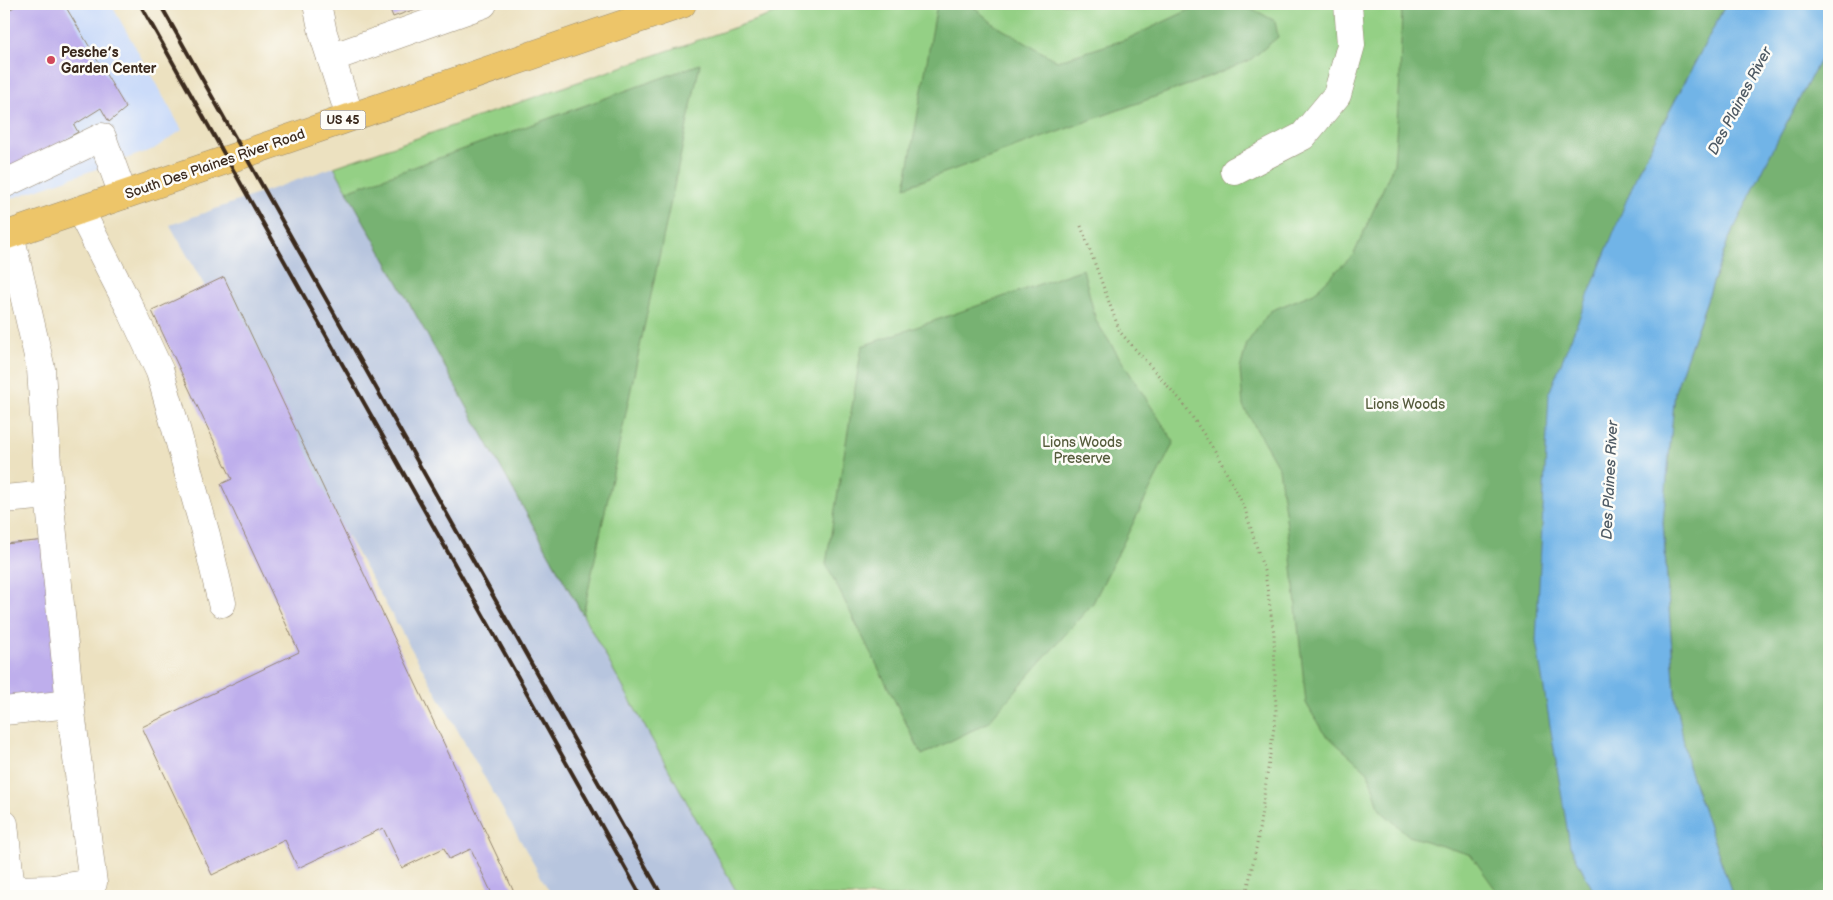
<svg xmlns="http://www.w3.org/2000/svg" width="1833" height="900" viewBox="0 0 1833 900" font-family="'Balsamiq Sans',sans-serif">
<rect width="100%" height="100%" fill="#fdfcf7"/>
<filter id="ink" filterUnits="userSpaceOnUse"><feTurbulence type="fractalNoise" baseFrequency=".02" numOctaves="2"/><feDisplacementMap in="SourceGraphic" scale="10" xChannelSelector="R" yChannelSelector="G"/><feConvolveMatrix kernelMatrix="1 2 1 2 8 2 1 2 1" color-interpolation-filters="sRGB"/></filter>
<filter id="wash" filterUnits="userSpaceOnUse"><feTurbulence type="fractalNoise" baseFrequency=".0096" numOctaves="4" result="noise"/><feDisplacementMap in="SourceGraphic" scale="20" xChannelSelector="R" yChannelSelector="G"/><feGaussianBlur stdDeviation="1.12" result="paint"/><feColorMatrix in="noise" values="0 0 0 0 0 0 0 0 0 0 0 0 0 0 0 0 0 1.4 0 .05"/><feComposite in="paint" operator="in"/></filter>
<g filter="url(#wash)">
<rect width="100%" height="100%" fill="#ece1c0"/>
<polygon fill="#cbdbf9" points="4,4 111,4 182,130 154,149 4,201"/>
<polygon fill="#b7c5de" points="334,167 739,896 552,896 170,225"/>
<polygon fill="#94d085" stroke="#687d52" points="802,4 1829,4 1829,896 739,896 334,167"/>
<g fill="#77b272" stroke="#596e48">
<polygon points="937,4 970,4 995,25 1057,61 1127,39 1202,4 1219,4 1251,8 1275,21 1278,37 1250,60 1210,77 905,187"/>
<polygon points="1402,4 1726,4 1639,169 1570,846 1596,896 1497,896 1496,890 1471,855 1409,836 1380,810 1368,772 1323,732 1306,703 1290,548 1279,468 1243,406 1240,369 1247,343 1270,311 1314,293 1354,254 1394,164 1400,79"/>
<polygon points="1829,43 1829,896 1733,896 1688,766 1675,694 1663,522 1675,391 1727,243 1778,139"/>
<polygon points="700,64 583,615 347,191"/>
<polygon points="1083,269 1096,321 1174,442 1093,603 987,723 922,755 826,564 862,346"/>
</g>
<polygon fill="#71b4e7" stroke="#566f82" points="1726,4 1829,4 1829,43 1778,139 1727,243 1675,391 1663,522 1675,694 1688,766 1733,896 1596,896 1570,846 1536,641 1549,393 1639,169"/>
<g id="blocks">
<g fill="#beaeec">
<polygon points="19,4 64,4 126,108 109,122 101,108 74,125 78,132 4,174 4,13"/>
<polygon points="388,4 430,4 393,17"/>
<polygon points="224,277 513,890 499,896 493,896 471,849 449,859 444,848 402,868 383,828 298,868 285,840 212,875 142,727 299,652 221,484 232,479 152,311"/>
<polygon points="47,540 63,696 4,701 4,544"/>
<polygon points="487,893 488,896 464,896 464,895"/>
</g>
</g>
</g>
<g filter="url(#ink)">
<use href="#blocks" fill-opacity="0" stroke="#94866f" stroke-width="1"/>
<g fill="none" stroke-linecap="round" stroke-linejoin="round">
<defs>
<g id="minor">
<polyline points="317,4 323,33 350,117"/>
<polyline points="331,58 483,4"/>
<polyline points="1235,171 1303,136 1337,95 1351,45 1348,4"/>
<polyline points="4,184 102,137 123,195"/>
<polyline points="80,210 133,314 160,372 206,535 222,603"/>
<polyline points="4,499 49,495"/>
<polyline points="4,711 70,704"/>
<polyline points="4,824 11,890 52,889 93,883 70,704 49,495 41,369 10,234"/>
</g>
<polyline id="major" points="4,236 682,4"/>
</defs>
<use href="#minor" stroke="#94866f" stroke-width="29"/>
<use href="#major" stroke="#94866f" stroke-width="29"/>
<polyline stroke="#94866f" stroke-width="3" stroke-dasharray="1 4" stroke-linecap="butt" points="1081,226 1120,332 1183,403 1215,451 1244,506 1265,574 1274,634 1276,714 1257,844 1246,896"/>
<use href="#minor" stroke="#fff" stroke-width="28"/>
<use href="#major" stroke="#edc569" stroke-width="28"/>
<g stroke="#3b2a1e" stroke-width="4">
<polyline points="140,4 641,896"/>
<polyline points="160,4 662,896"/>
</g>
</g>
</g>
<circle fill="#d1495b" stroke="#fdfcf7" stroke-width="2" cx="51" cy="60" r="5"/>
<g text-anchor="middle" dominant-baseline="central" stroke-width="5" stroke-linejoin="round" paint-order="stroke">
<rect fill="#fdfcf7" stroke="#75695f" stroke-width="1" x="320.5" y="110.5" width="45" height="19" rx="4"/>
<g font-size="12" font-weight="bold" fill="#3b2a1e">
<text x="343" y="120">US 45</text>
</g>
<g font-size="14" font-weight="bold" fill="#3b2a1e" stroke="#fdfcf7" text-anchor="start">
<text x="61" y="52">Pesche’s<tspan x="61" dy="16">Garden Center</tspan></text>
</g>
<g font-size="14" fill="#3b2a1e" stroke="#fdfcf7">
<text transform="translate(215 164) rotate(-19)">South Des Plaines River Road</text>
</g>
<g font-size="14" fill="#565c3d" stroke="#fdfcf7">
<text x="1405" y="404">Lions Woods</text>
<text x="1082" y="442">Lions Woods<tspan x="1082" dy="16">Preserve</tspan></text>
</g>
<g font-size="15" font-style="italic" fill="#4e5a64" stroke="#fdfcf7">
<text transform="translate(1740 101) rotate(-62)">Des Plaines River</text>
<text transform="translate(1610 480) rotate(-87)">Des Plaines River</text>
</g>
</g>
<rect width="1833" height="900" fill="none" stroke="#fdfcf7" stroke-width="20"/>
</svg>
